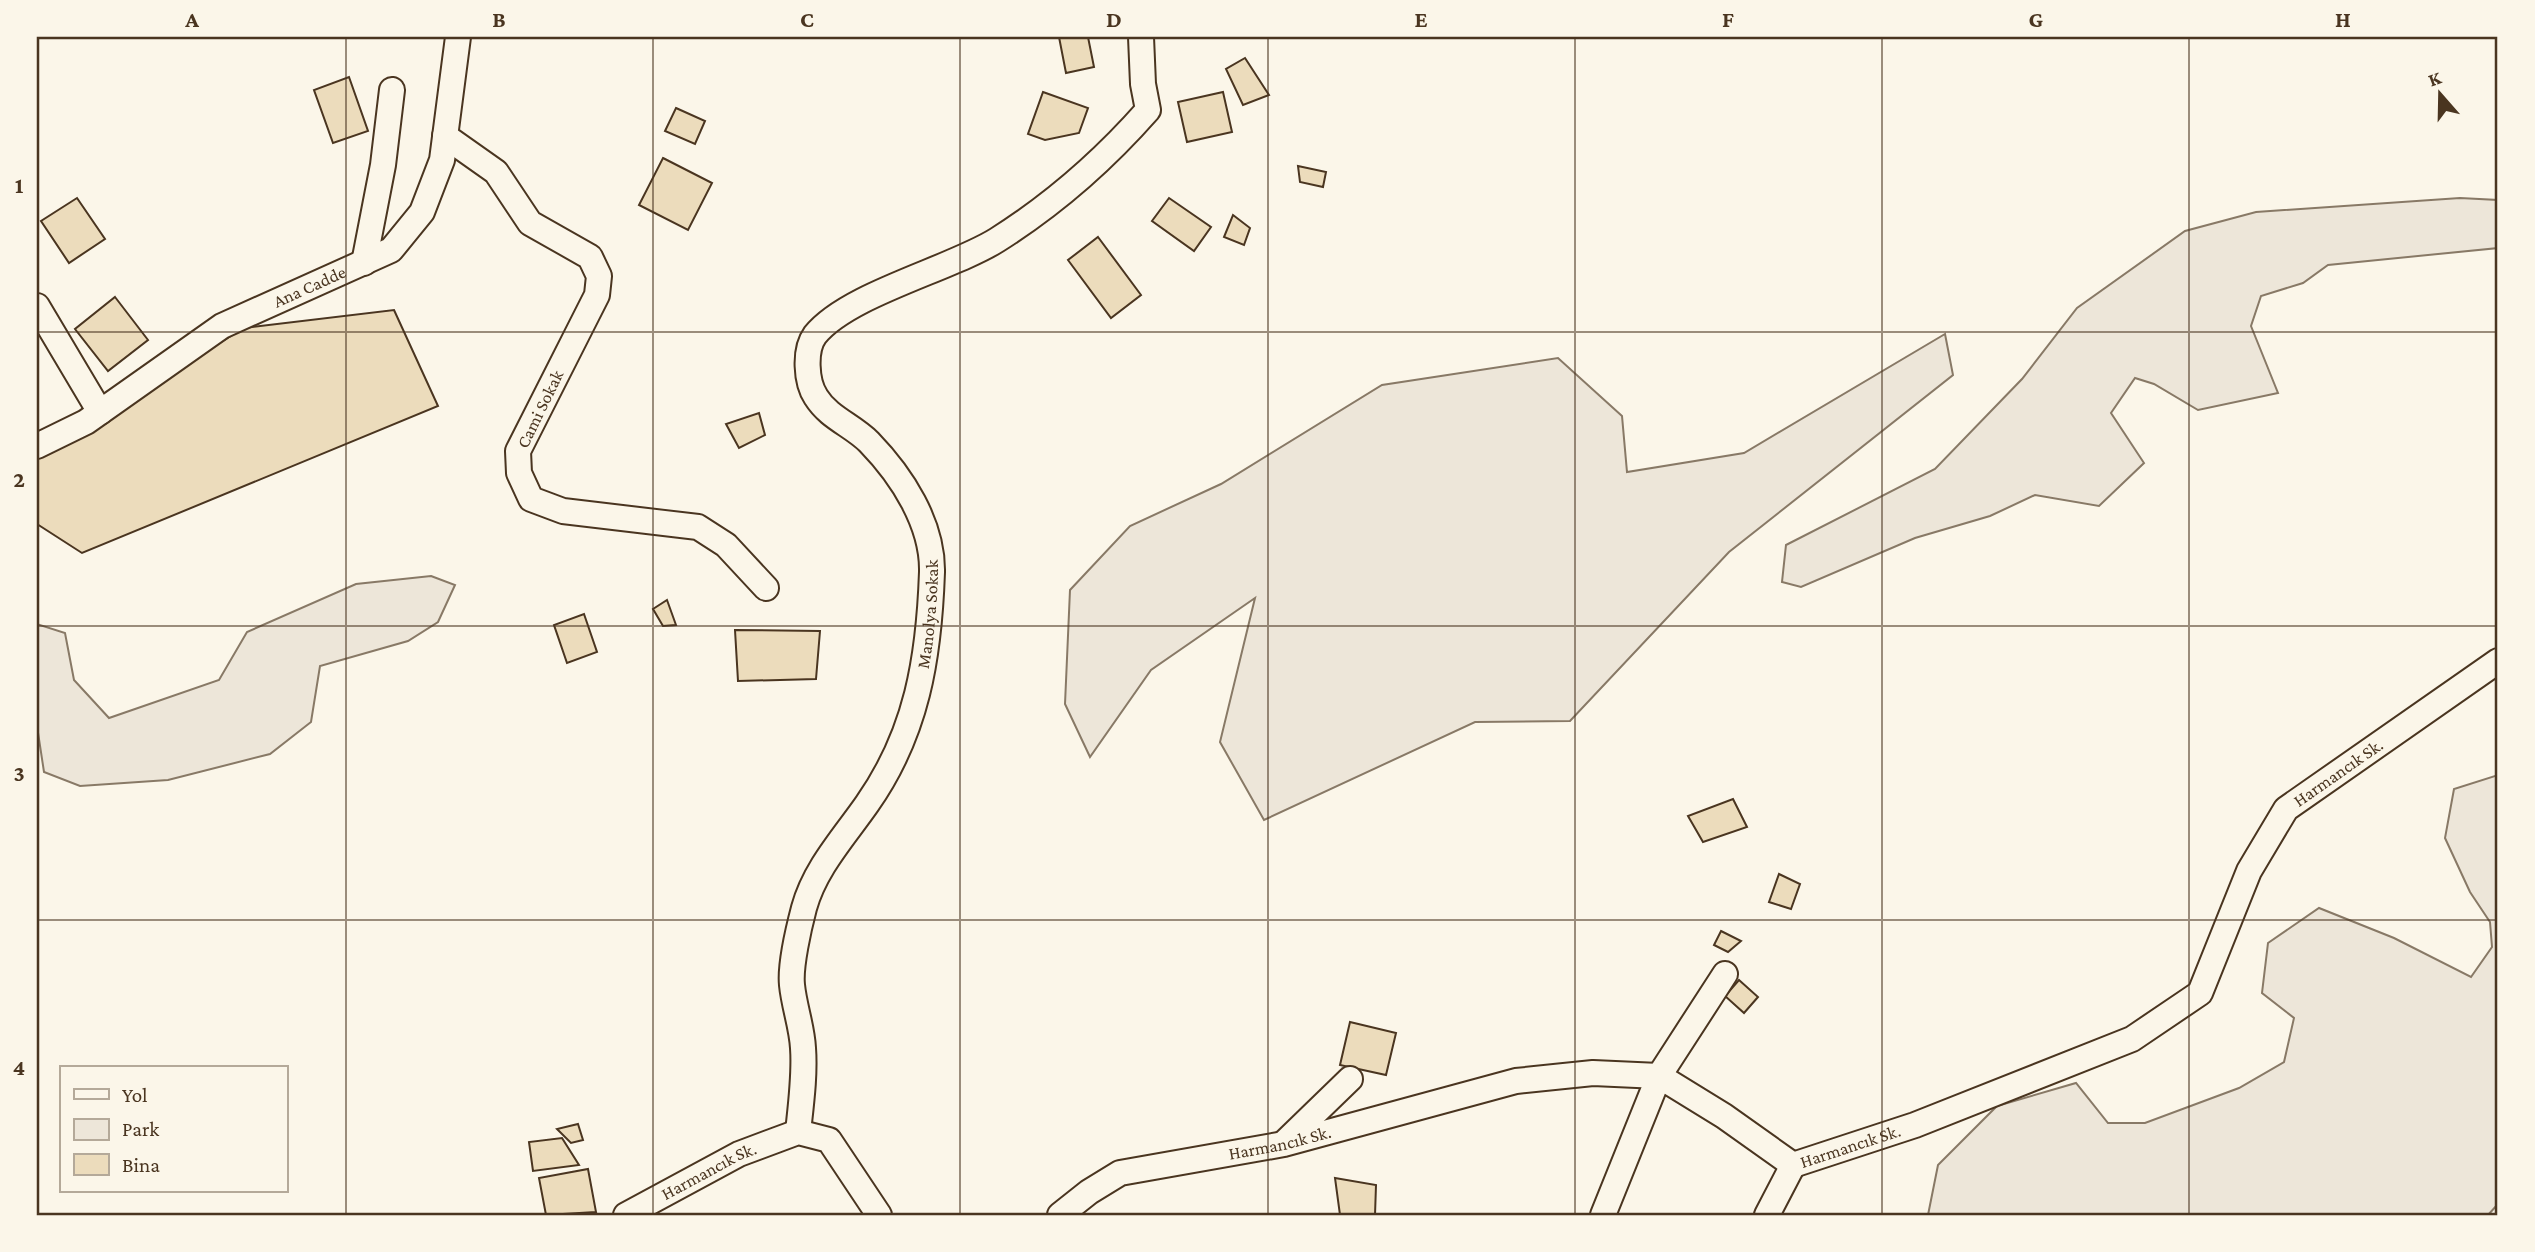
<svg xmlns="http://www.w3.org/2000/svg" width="2535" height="1252" viewBox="0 0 2535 1252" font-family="'Crimson Pro',serif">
<rect width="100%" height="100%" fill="#fbf6e9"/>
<g fill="#ede6d9" stroke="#887966" stroke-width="2">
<polygon points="2460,198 2498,200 2498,248 2328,265 2303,283 2261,296 2251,326 2278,393 2198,410 2154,384 2135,378 2111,413 2144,463 2099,506 2035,495 1990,516 1915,538 1801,587 1782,582 1786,545 1935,469 2022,379 2077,308 2185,231 2256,212"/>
<polygon points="1945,334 1953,375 1729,552 1570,721 1475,722 1264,820 1220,742 1255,598 1151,670 1090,757 1065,704 1070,590 1130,526 1221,484 1382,385 1558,358 1622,416 1627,472 1744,453"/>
<polygon points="431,576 455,585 438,622 408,641 320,666 311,722 270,754 168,780 80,786 44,772 37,726 37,624 65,633 74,680 109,718 219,680 247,632 356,584"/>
<polygon points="2498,775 2498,1204 2488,1215 1928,1215 1938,1165 1997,1106 2076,1083 2108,1123 2145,1123 2239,1088 2284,1062 2294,1018 2262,993 2268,943 2319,908 2394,938 2471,977 2492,947 2490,922 2470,892 2445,838 2454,789"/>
</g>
<g fill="#ecdcbc" stroke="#4a3520" stroke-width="2">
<polygon points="1059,37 1088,37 1094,67 1066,73"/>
<polygon points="1245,58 1269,95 1243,105 1226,69"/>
<polygon points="349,77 368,131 333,143 314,90"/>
<polygon points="1043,92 1088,108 1079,133 1045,140 1028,134"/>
<polygon points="1223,92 1232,132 1187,142 1178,102"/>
<polygon points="676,108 705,121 695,144 665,131"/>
<polygon points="663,158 712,183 688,230 639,205"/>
<polygon points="1298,166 1326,172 1323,187 1300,182"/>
<polygon points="77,198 105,239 69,263 41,221"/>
<polygon points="1169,198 1211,227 1194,251 1152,221"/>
<polygon points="1233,215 1250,228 1244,245 1224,237"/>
<polygon points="1098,237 1141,295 1111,318 1068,260"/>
<polygon points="115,297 148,340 108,371 75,329"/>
<polygon points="394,310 438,406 82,553 37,524 37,455 244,328"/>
<polygon points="759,413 765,435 739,448 726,424"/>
<polygon points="667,600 676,625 663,626 653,609"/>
<polygon points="584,614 597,652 567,663 554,625"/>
<polygon points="735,630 820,631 816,679 738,681"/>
<polygon points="1733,799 1747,827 1703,842 1688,816"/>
<polygon points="1779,874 1800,884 1791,909 1769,902"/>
<polygon points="1721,931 1741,941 1728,952 1714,945"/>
<polygon points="1739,980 1758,997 1744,1013 1725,996"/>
<polygon points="1350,1022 1396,1033 1386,1075 1340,1065"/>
<polygon points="578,1124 583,1140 571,1143 557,1129"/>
<polygon points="562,1138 579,1165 533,1171 529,1142"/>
<polygon points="588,1169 596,1212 546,1215 539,1178"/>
<polygon points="1335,1178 1376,1185 1375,1215 1340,1215"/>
</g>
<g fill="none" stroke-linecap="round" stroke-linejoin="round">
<defs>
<g id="minor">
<polyline points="445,136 496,172 530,223 590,257 599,276 597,295 518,451 519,473 531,499 563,511 698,527 726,545 766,588"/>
<polyline points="364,263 383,165 392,90"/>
<polyline points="37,306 100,412"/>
<path id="s1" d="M 37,446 L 86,422 L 222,326 L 391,250 L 422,212 L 442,160 L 458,37"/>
<path id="s2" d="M 798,1132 C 801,1104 805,1075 803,1048 C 802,1027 794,1006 792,985 C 790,966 799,927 804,908 C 815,868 844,837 867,804 C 917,733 929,658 932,572 C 933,524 902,476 869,442 C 852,425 829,418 816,397 C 806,382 804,350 815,335 C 848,294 951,269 997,240 C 1054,204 1104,160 1148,110 L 1143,84 L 1141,37"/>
<polyline points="1284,1143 1350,1079"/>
<path id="s3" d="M 626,1215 L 739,1154 L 798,1132 L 829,1140 L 879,1215"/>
<path id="s4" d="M 1060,1215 L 1089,1192 L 1120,1173 L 1284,1144 L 1516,1081 L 1593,1073 L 1659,1076 L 1724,1116 L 1793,1165 L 1915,1125 L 2132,1039 L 2200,993 L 2249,871 L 2286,809 L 2498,661"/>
<polyline points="1603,1215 1659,1076 1725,974"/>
<polyline points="1767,1215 1793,1165"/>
</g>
</defs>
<use href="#minor" stroke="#4a3520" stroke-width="28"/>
<use href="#minor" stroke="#fbf6e9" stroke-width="24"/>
</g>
<path fill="none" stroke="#4a3520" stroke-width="2" stroke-opacity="0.55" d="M 346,37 L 346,1215M 653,37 L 653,1215M 960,37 L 960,1215M 1268,37 L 1268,1215M 1575,37 L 1575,1215M 1882,37 L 1882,1215M 2189,37 L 2189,1215M 37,332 L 2498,332M 37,626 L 2498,626M 37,920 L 2498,920"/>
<g text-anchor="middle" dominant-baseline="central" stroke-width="5" stroke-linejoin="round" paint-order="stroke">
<g font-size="18" fill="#4a3520" stroke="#fbf6e9">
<text stroke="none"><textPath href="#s1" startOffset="317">Ana Cadde</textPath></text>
<text transform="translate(540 409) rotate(-64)">Cami Sokak</text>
<text stroke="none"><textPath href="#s2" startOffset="551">Manolya Sokak</textPath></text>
<text stroke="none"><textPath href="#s4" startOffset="1496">Harmancık Sk.</textPath></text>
<text stroke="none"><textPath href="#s4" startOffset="236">Harmancık Sk.</textPath></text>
<text stroke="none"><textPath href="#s4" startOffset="845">Harmancık Sk.</textPath></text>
<text stroke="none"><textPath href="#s3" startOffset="94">Harmancık Sk.</textPath></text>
</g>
</g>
<rect width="2535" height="1252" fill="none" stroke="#fbf6e9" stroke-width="77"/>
<rect x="60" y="1066" width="228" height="126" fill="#fbf6e9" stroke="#b4a999" stroke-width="2"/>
<rect x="74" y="1089" width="35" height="10" fill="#fbf6e9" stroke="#b4a999" stroke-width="2"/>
<text x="122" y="1102" font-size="21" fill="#4a3520">Yol</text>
<rect x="74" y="1119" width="35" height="21" fill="#ede6d9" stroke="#b4a999" stroke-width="2"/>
<text x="122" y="1136" font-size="21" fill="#4a3520">Park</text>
<rect x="74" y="1154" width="35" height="21" fill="#ecdcbc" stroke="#b4a999" stroke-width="2"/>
<text x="122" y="1172" font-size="21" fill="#4a3520">Bina</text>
<g transform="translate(2440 94) rotate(340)" stroke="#fbf6e9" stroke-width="5" paint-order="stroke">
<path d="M0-5L12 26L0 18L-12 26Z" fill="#4a3520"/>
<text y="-10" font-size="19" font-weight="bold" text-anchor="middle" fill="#4a3520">K</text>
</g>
<rect x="38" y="38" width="2458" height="1176" fill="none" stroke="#4a3520" stroke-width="2.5"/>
<g font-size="23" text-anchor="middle" font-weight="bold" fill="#4a3520">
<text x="192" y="27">A</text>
<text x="499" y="27">B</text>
<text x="807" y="27">C</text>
<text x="1114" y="27">D</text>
<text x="1421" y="27">E</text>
<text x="1728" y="27">F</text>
<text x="2036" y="27">G</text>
<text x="2343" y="27">H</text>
<text x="19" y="193">1</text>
<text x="19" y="487">2</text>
<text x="19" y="781">3</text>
<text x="19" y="1075">4</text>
</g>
</svg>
